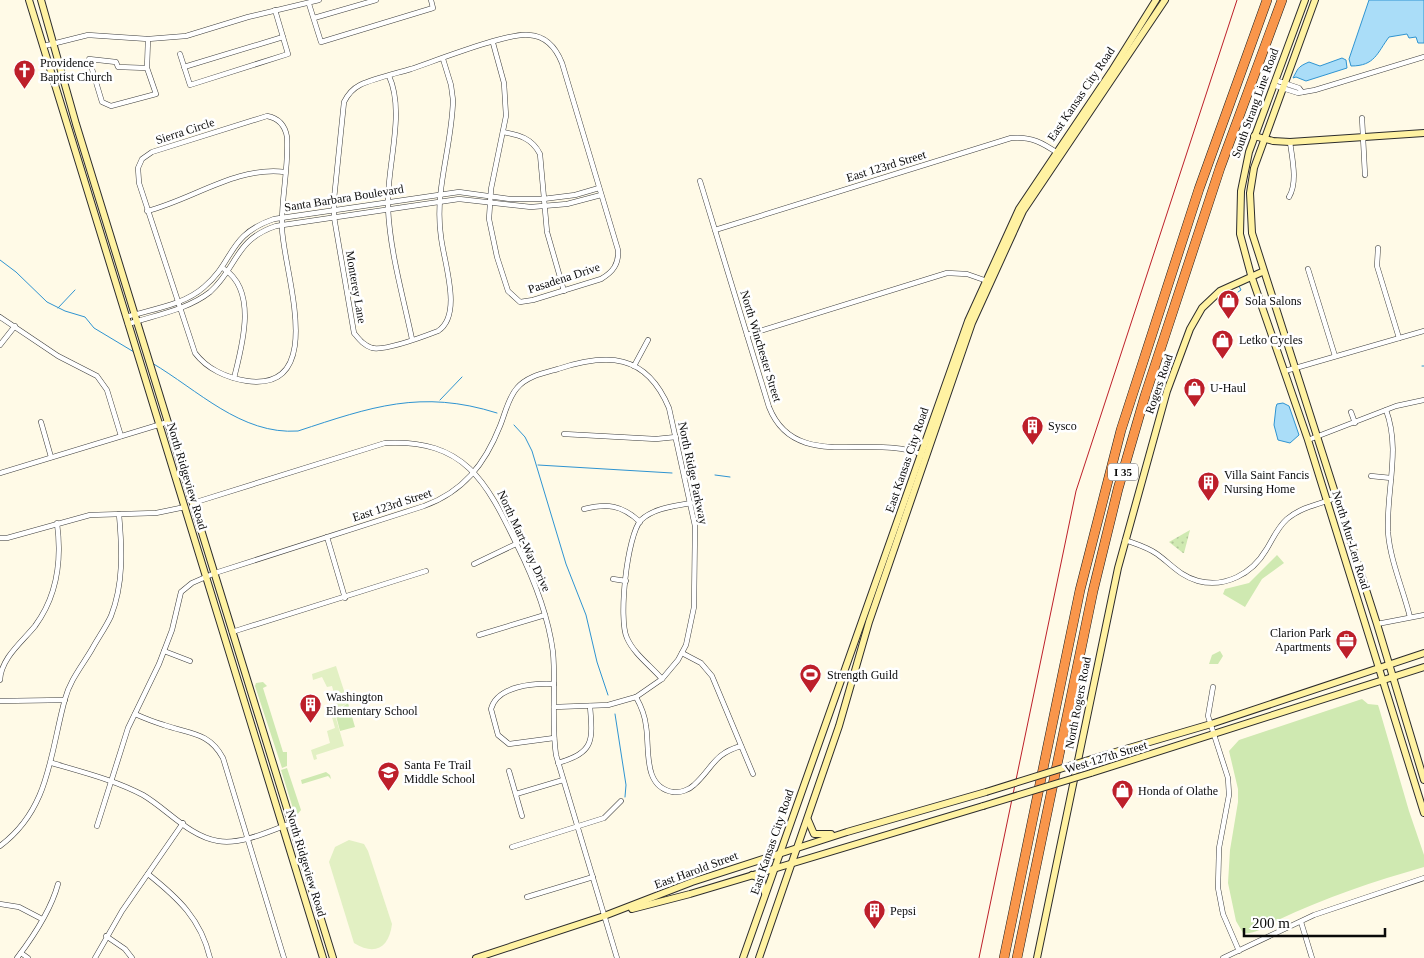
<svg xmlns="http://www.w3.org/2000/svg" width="1424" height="958" viewBox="0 0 1424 958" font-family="Georgia,serif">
<defs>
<pattern id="garden-dots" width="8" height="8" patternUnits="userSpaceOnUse" patternTransform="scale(1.25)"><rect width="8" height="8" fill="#cfe9b1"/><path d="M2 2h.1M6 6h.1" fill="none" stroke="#b0c697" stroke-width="1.8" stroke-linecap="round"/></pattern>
</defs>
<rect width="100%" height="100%" fill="#fffae7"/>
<g fill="#cfe9b1">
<polygon points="1277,555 1284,563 1262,579 1245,607 1223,594 1225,589 1249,583"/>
<polygon points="1220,651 1223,656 1218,664 1209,664 1212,655"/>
<polygon points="263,682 267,686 263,688 283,752 287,752 287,766 282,768 255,686 256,683"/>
<polygon points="253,686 291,809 290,807"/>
<path d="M 1362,699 L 1368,704 L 1378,705 L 1379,708 L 1409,811 L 1424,855 L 1424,867 C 1375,881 1324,898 1278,920 C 1268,925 1255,935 1243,933 L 1236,921 L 1228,883 L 1230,850 L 1238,802 L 1238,789 L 1229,751 L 1239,740 Z"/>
<polygon points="348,703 355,727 340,731 335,712"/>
<polygon points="287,768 301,810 297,815 295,815 281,770"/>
<polygon points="326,772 330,775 331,779 328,776 302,784 301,780"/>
</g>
<polygon fill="url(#garden-dots)" points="1190,530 1184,553 1183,553 1169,542"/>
<g fill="#e2f0c3">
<polygon points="336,666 348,703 337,709 335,715 344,746 316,755 317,759 314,760 311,750 330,743 327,731 335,728 330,710 337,705 332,686 327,687 322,677 313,680 312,674"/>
<path d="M 349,840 L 364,844 L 368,851 L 392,924 C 389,948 375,956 354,943 L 329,862 L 335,847 Z"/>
</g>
<g fill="#aaddf8" stroke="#2f94d1">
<path d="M 1369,0 L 1424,0 L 1424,43 L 1418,43 L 1416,37 L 1409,38 L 1407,34 L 1389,37 C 1377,53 1375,66 1351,66 L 1349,59 Z"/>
<path d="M 1342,58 L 1346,60 L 1347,68 L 1306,81 L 1296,77 L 1293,78 C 1298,69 1297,67 1309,62 L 1320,66 Z"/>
<polygon points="1283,403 1289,406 1299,435 1290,443 1278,440 1274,425 1276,407 1277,404"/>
</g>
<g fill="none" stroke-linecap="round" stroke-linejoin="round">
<g stroke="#2f94d1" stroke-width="1">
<polyline points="0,260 16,272 47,302 65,311 85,317 94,328 134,352"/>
<polyline points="1238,292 1241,290 1239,286"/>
<polyline points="58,308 75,290"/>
<path d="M 152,363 C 198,390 241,435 298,431 C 371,407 421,389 497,413"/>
<polyline points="1422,366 1424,366"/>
<polyline points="440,400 462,377"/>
<polyline points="514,425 525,437 532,451 566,564 586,615 597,662 608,695"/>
<polyline points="538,465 672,473"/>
<polyline points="715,475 730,477"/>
<polyline points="615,714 626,785 625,797"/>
</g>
<defs>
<g id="street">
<polyline points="309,4 321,42 433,8 431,0"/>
<polyline points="314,18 376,0"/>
<polyline points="44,46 88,35 148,39 186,36 248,17 319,0"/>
<polyline points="180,54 190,85 288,54 275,10"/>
<path d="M 443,59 L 451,85 L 453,100 C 452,147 434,190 441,237 C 444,263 463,315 438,331 C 425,336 385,351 372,348 C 363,345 359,339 354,333 L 334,217 L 334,199 L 344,102 C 348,94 352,89 360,85 C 375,78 394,74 411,69 C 435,61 509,32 529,35 C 546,36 556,48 562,63 L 618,250 C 619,264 613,272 601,279 L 533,300 L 520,302 L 508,291 L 497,257 L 489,219 L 491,189 L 506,116 L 504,83 L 493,43"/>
<polyline points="184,67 283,37"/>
<polyline points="147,68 118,67 116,62 89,59 102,102 111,106 156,94 147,68 148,39"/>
<path d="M 389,76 C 406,113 386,168 388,208 C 390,252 403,296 412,339"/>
<polyline points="1275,80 1299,88 1302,92"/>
<polyline points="1273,85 1298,93 1315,90 1424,57"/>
<path d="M 267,116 C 278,118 285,125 287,137 C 289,167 281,198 282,228 C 283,270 329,392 247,381 C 227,378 207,369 195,353 L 139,183 L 138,168 L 142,159 L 152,152 Z"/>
<polyline points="1362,118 1365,175"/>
<path d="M 503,132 C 519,135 532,138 540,154 L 547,232 L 564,291"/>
<path d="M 700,181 L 769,407 C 795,473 872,432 923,455"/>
<path d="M 1289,197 C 1298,182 1292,158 1290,142"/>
<path d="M 147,211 C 194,199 236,166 285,172"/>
<path d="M 715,230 L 1011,138 C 1031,136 1043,143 1059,154"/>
<polyline points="1378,248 1377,266 1399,338"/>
<path d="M 224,269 C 258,291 242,346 234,378"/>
<polyline points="1308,269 1335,356"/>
<polyline points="0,317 58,356 97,376 107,390 121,436"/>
<path d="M 126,317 C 152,309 184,305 204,287 C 235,261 227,235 274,219 L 459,192 L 510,199 L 543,199 L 575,195 L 599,188"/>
<path d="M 128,324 C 155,315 187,310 210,292 C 238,267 234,240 276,226 L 459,199 L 531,207 L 567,204 L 601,195"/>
<polyline points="747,335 947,273 967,274 987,281"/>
<polyline points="0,345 15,326"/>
<polyline points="634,366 648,340"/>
<polyline points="1285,371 1424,331"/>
<path d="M 1386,410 C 1401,450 1386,490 1388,532 C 1390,560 1403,589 1410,617"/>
<polyline points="1351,412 1355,423"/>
<polyline points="41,422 51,457"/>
<polyline points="564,434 656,439 676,437"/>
<polyline points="1308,440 1396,406 1424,400"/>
<polyline points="0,473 168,422"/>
<polyline points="1371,476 1391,478"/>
<path d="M 193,503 L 385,443 C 465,439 486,481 517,545 C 534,579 548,614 553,652 C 556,686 551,721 556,755 L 617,958"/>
<path d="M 584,509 C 607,503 622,505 640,522"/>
<polyline points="327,537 345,598"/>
<polyline points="0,538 7,538 90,515 156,513 185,507"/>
<path d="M 1125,540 C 1136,544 1147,547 1157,554 C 1171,564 1180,576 1198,581 C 1225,588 1252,574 1266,550 C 1273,539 1277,528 1287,519 C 1301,507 1319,504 1336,498"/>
<polyline points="474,564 516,544"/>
<polyline points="613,579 626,581"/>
<polyline points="1377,624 1424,615"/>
<polyline points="232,632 426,571"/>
<polyline points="479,635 545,615"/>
<polyline points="164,651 190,661"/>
<polyline points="682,653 701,663 712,676 753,774"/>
<path d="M 662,679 C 651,666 634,654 627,638 C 618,620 627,535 641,520 C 654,508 675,506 691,503"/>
<path d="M 0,680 C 1,658 22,642 35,626 C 58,595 62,560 57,523"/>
<path d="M 554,684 C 533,683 497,686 491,709 L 498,735 L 509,744 L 554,738"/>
<polyline points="1213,687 1208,716 1228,778 1229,795 1219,848 1218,888 1223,914 1239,951"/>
<path d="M 636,697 C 641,706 645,716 646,726 C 650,748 642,787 673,792 C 680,793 689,790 694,785 C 713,768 713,754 741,746"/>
<polyline points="0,701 65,700"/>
<path d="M 135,714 C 144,718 154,722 164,725 C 190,734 209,732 223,758 L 284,958"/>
<path d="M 52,763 C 82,772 115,780 143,795 C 167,809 190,837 218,841 C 242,845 269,831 292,823"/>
<path d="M 558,763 C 594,752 593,742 590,706"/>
<polyline points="509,771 522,816"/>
<polyline points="516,794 563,780"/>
<path d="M 97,826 L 128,728 L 159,664 L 172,630 L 181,592 L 192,583 L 215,573 L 424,506 C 463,492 485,464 500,426 C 505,414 508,398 517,388 C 527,376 544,373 558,369 C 607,353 646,353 669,408 L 695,526 L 694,607 L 686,645 L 678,660 L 662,679 L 636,697 L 608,705 L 554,707"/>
<path d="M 0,846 C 50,809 50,753 65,699 C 70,680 82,666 92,649 C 98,638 106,627 111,616 C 124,583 122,548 119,514"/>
<polyline points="512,847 604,818 621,801"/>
<path d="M 148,874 C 178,898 201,919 210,958"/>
<polyline points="527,897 593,877"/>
<polyline points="0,904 19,907 42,919"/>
<polyline points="1301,922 1312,958"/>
<polyline points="106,936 125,949 132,958"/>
<polyline points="21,953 28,958"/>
<path d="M 17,958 C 33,937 51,910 58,884"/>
<polyline points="95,958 122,911 183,823"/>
<polyline points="1223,958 1314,915 1424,878"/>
</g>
<g id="secondary">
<polyline points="29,0 323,958"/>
<polyline points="41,0 76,124 333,958"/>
<polyline points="1305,0 1249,152 1241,191 1240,234 1251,275 1308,440 1424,813"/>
<polyline points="1315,0 1254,168 1250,193 1252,233 1377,624 1424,780"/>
<polyline points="1254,136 1273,141 1290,142 1424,133"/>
<polyline points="1095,758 1211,724 1424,653"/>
<polyline points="1091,773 1424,667"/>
<polyline points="808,820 814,834 831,834"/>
<polyline points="752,875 761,879 765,893"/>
<polyline points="632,909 690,894 983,806"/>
<polyline points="476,958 604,916 692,882 847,832 986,792"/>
<polyline points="743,958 968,321 1019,209 1111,72 1156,0"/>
<polyline points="759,958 839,726 869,622 972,323 1023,211 1165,0"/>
<polyline points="1037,958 1118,568 1167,391 1190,329 1202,308 1220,291 1262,272"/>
</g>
<g id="highway">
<polyline points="1004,958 1080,590 1121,430 1199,189 1267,0"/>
<polyline points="1017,958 1093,591 1118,489 1145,396 1220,168 1282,0"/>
</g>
</defs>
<use href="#street" stroke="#3d3d3d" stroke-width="5.5"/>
<use href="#secondary" stroke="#2c2c2c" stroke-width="8"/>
<use href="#highway" stroke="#1b1b1b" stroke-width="10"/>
<use href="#street" stroke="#fff" stroke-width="4.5"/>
<use href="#secondary" stroke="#fff2a2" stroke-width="6"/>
<use href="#highway" stroke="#f9964b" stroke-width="9"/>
<polyline stroke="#bd1f2a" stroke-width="1" points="979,958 1076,491 1237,0"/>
<defs>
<g id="secondary-bridge">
<polyline points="986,792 1095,758"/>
<polyline points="983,806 1091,773"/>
</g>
</defs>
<use href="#secondary-bridge" stroke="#2c2c2c" stroke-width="8" stroke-linecap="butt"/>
<use href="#secondary-bridge" stroke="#fff2a2" stroke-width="6"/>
</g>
<defs>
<symbol id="church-pin" viewBox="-11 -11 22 30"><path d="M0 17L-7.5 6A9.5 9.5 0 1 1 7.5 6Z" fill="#bd1f2a" stroke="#fff"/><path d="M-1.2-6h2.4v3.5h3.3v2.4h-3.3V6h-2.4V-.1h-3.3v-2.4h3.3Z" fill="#fff"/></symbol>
<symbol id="shop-pin" viewBox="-11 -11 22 30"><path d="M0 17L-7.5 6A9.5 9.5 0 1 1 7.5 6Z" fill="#bd1f2a" stroke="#fff"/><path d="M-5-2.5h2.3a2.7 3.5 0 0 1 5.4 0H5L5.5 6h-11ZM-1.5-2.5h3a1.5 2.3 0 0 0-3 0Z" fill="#fff"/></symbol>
<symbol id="building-pin" viewBox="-11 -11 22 30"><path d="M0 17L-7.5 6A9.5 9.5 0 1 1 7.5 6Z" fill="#bd1f2a" stroke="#fff"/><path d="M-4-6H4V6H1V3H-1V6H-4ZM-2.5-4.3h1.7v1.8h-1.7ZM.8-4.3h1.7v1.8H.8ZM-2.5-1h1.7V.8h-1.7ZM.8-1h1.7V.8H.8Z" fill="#fff"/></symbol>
<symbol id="office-pin" viewBox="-11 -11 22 30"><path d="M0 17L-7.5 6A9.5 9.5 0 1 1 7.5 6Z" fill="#bd1f2a" stroke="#fff"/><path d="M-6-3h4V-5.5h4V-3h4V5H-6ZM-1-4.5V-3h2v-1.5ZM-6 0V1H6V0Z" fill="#fff"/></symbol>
<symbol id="stadium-pin" viewBox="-11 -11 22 30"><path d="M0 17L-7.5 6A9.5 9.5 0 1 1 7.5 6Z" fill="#bd1f2a" stroke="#fff"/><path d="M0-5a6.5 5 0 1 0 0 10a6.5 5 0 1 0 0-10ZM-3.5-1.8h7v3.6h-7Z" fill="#fff"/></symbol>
<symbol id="school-pin" viewBox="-11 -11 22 30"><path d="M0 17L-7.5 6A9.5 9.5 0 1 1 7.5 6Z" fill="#bd1f2a" stroke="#fff"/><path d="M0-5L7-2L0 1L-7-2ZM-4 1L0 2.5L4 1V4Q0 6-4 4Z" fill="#fff"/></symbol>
</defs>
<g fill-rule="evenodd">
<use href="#church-pin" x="12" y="58" width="25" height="34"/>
<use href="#shop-pin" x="1216" y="288" width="25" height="34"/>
<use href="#shop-pin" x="1210" y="328" width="25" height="34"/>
<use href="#shop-pin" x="1182" y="376" width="25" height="34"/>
<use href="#building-pin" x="1020" y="414" width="25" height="34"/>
<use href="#building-pin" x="1196" y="470" width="25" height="34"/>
<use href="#office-pin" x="1334" y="628" width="25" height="34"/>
<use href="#stadium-pin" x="798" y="662" width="25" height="34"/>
<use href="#building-pin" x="298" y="692" width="25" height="34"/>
<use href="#school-pin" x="376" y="760" width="25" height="34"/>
<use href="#shop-pin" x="1110" y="778" width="25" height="34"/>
<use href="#building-pin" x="862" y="898" width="25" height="34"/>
</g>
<g text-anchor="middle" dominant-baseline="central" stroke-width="5" stroke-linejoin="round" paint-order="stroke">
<rect fill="#fff" stroke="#545454" stroke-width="1" x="1108" y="463.5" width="30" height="17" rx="4"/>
<g font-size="11" font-weight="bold" fill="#0a0a0a">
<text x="1123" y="472">I 35</text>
</g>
<g font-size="12" fill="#0a0a0a" stroke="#fff" text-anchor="start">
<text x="40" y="63">Providence<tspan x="40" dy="14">Baptist Church</tspan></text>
<text x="1245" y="301">Sola Salons</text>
<text x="1239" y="340">Letko Cycles</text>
<text x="1210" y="388">U-Haul</text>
<text x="1048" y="426">Sysco</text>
<text x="1224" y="475">Villa Saint Fancis<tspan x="1224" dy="14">Nursing Home</tspan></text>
<text x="1331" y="633" text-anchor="end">Clarion Park<tspan x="1331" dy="14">Apartments</tspan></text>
<text x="827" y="675">Strength Guild</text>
<text x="326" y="697">Washington<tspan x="326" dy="14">Elementary School</tspan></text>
<text x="404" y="765">Santa Fe Trail<tspan x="404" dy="14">Middle School</tspan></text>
<text x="1138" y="791">Honda of Olathe</text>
<text x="890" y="911">Pepsi</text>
</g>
<g font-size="12" fill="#0a0a0a" stroke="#fff">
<text transform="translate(1081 94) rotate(-56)">East Kansas City Road</text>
<text transform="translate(1255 103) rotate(-70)">South Strang Line Road</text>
<text transform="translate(185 131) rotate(-18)">Sierra Circle</text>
<text transform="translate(886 166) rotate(-17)">East 123rd Street</text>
<text transform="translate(344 198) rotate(-9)">Santa Barbara Boulevard</text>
<text transform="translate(564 278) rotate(-18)">Pasadena Drive</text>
<text transform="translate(356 287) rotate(80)">Monterey Lane</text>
<text transform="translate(761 346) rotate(73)">North Winchester Street</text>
<text transform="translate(1159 384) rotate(-71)">Rogers Road</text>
<text transform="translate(907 460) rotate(-71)">East Kansas City Road</text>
<text transform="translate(693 473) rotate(78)">North Ridge Parkway</text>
<text transform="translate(187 476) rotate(73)">North Ridgeview Road</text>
<text transform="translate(392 505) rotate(-18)">East 123rd Street</text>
<text transform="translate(1351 540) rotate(73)">North Mur-Len Road</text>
<text transform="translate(524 541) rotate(65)">North Mart-Way Drive</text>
<text transform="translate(1078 703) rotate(-79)">North Rogers Road</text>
<text transform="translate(1106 757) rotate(-17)">West 127th Street</text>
<text transform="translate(772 842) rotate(-71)">East Kansas City Road</text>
<text transform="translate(306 863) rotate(73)">North Ridgeview Road</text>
<text transform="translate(696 870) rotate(-20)">East Harold Street</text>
</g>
</g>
<path d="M1244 928v8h141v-8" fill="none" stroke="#0a0a0a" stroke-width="2.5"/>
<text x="1252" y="928" font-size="15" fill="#0a0a0a" stroke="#ffffff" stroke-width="4" paint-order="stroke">200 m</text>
</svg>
